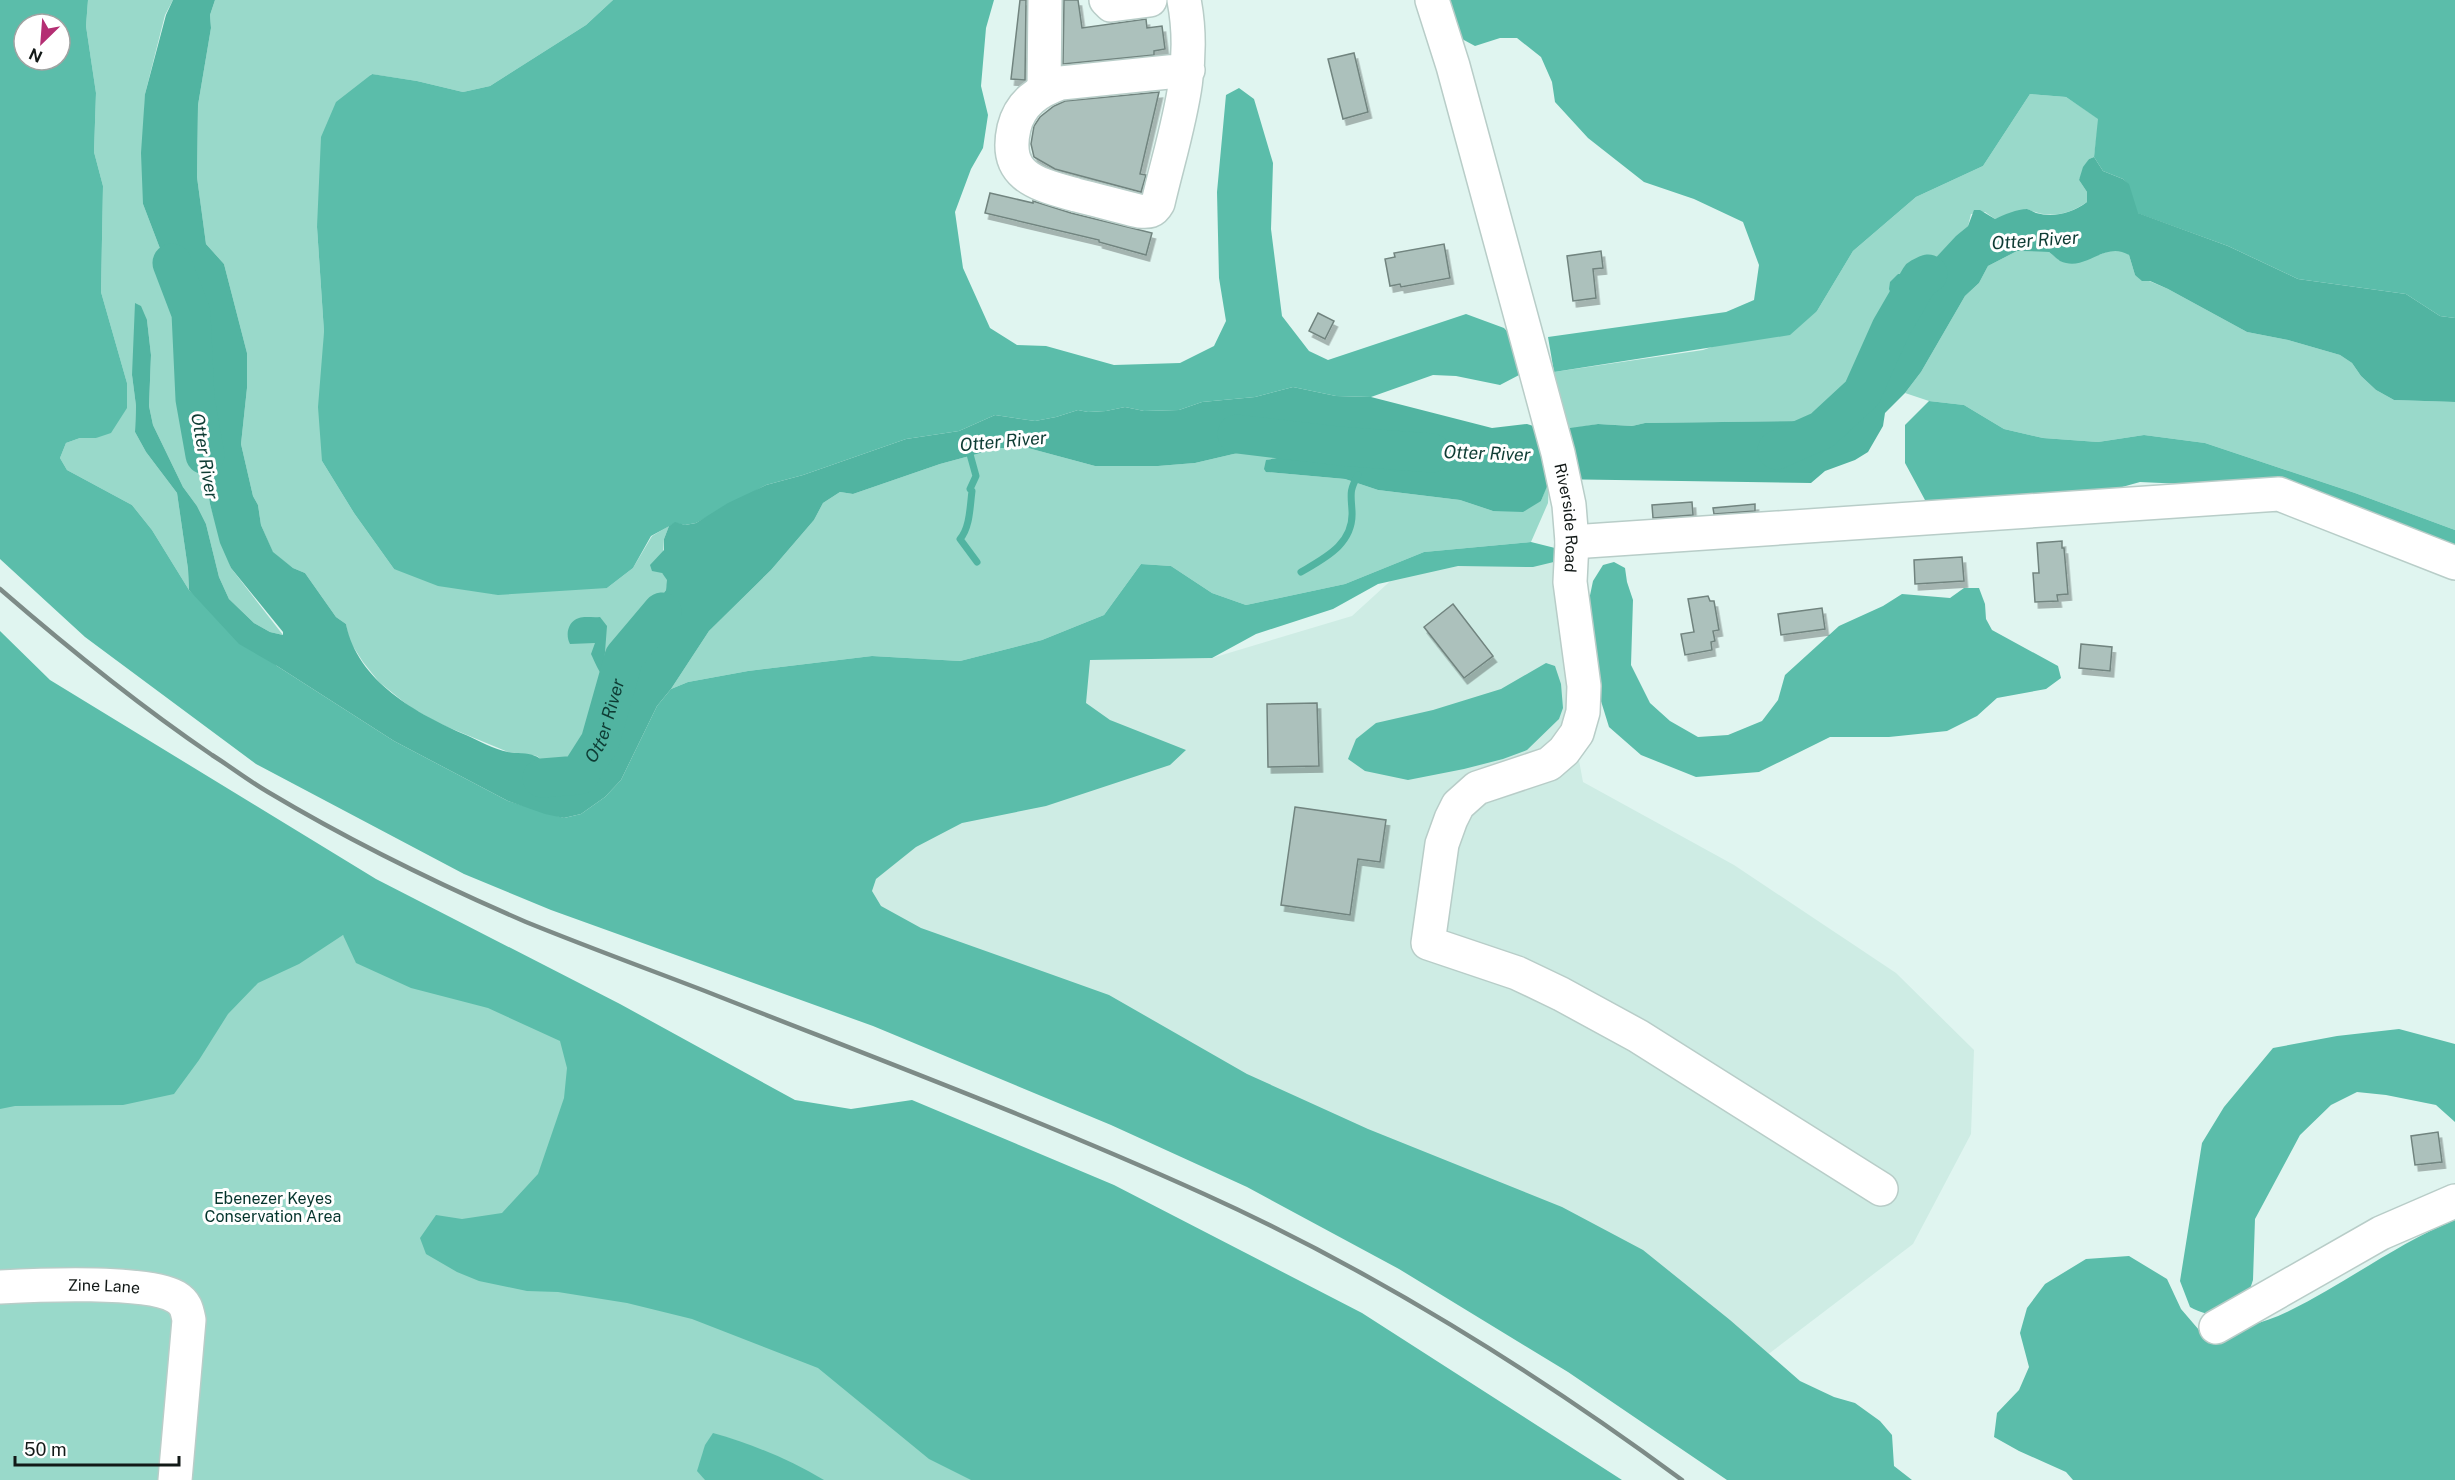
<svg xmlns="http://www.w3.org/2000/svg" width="2455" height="1480" viewBox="0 0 2455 1480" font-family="'Public Sans',sans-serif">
<defs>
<filter id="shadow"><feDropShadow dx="3.5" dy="6" stdDeviation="0" flood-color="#0004"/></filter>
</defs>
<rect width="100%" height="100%" fill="#e0f5f0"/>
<polygon fill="#ceece4" points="1552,553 1568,701 1583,782 1734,865 1896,973 1974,1050 1971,1134 1913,1244 1766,1356 869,914 850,891 1090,660 1212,658 1352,616 1409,564"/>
<g fill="#99d9ca">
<polygon points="88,0 173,0 165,15 145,94 143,204 172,280 199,328 201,349 195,415 210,504 215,521 231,568 283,635 270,632 254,623 229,599 219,577 206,524 197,506 183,487 153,425 149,406 151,355 147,320 132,375 136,406 135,432 146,452 177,493 188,569 189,590 152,530 132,505 67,470 60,458 66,443 80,438 96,438 127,383 101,292 103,186 94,152 96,93 86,26"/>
<polygon points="215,0 613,0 586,25 490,86 463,92 417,81 371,74 317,227 324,332 322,461 354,513 394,569 607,588 633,568 652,536 669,526 664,539 662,573 668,580 666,590 640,626 627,660 616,702 614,736 591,761 577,767 545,763 537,756 508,752 438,723 410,707 379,682 363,662 349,640 346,624 336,617 305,573 293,568 273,553 261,525 258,505 253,496 241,444 247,388 247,353 224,264 206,244 197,177 198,105 211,28 210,15"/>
<path d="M 2030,94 L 2066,97 L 2099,119 L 2094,157 L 2089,159 L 2079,180 L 2087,192 L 2087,202 C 2069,215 2048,219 2027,209 L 1995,219 L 1985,212 L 1971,214 L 1968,226 C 1956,236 1929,268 1918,272 C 1912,273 1904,273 1898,274 L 1891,297 C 1898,309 1900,324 1897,338 C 1892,361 1856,407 1833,415 L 1833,421 L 1842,423 L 1841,425 L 1834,428 L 1808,421 L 1645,423 L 1632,426 L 1598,424 L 1563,430 L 1554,372 L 1703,350 L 1817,311 L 1853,251 L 1916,197 L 1983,166 Z"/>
<polygon points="2113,249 2122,250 2129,255 2135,275 2168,289 2247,332 2288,340 2340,355 2352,363 2361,376 2376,390 2394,400 2455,402 2455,530 2355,493 2205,443 2144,435 2098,442 2043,438 2004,429 1964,405 1929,401 1905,393 1921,372 1965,296 1979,283 1988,266 2017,251 2049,252 2059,260 2099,255"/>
<polygon points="1324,433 1362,435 1378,440 1379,453 1365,456 1333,457 1304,453 1267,460 1267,472 1345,479 1378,490 1460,500 1493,511 1541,501 1549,479 1548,503 1531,542 1424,552 1345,584 1246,605 1212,593 1171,566 1141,564 1104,615 1042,640 960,661 872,656 748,671 688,682 671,689 709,631 771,570 814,520 823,503 840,492 853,494 940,464 999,448 1028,448 1095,466 1158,466 1195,463"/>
<polygon points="0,723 271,893 385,960 1582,1480 0,1480"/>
</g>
<g fill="#5bbdaa" fill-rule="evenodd">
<path d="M 0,0 L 88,0 L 86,26 L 96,93 L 94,152 L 103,186 L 101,292 L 127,383 L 127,408 L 111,433 L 96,438 L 80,438 L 66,443 L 60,458 L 67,470 L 132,505 L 152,530 L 189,590 L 277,666 L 394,741 L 508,801 L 564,818 L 581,814 L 605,797 L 621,780 L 657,706 L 671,689 L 688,682 L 748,671 L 872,656 L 960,661 L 1042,640 L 1104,615 L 1141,564 L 1171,566 L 1212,593 L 1246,605 L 1345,584 L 1424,552 L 1531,542 L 1555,548 L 1566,553 L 1562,560 L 1533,567 L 1458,566 L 1378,584 L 1333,609 L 1256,634 L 1212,658 L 1090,660 L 1086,703 L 1110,720 L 1186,750 L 1170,765 L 1046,806 L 962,823 L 916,847 L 876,879 L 872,891 L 881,906 L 921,928 L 1109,995 L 1247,1074 L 1368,1129 L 1562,1207 L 1643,1250 L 1730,1320 L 1800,1381 L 1834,1397 L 1855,1403 L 1880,1421 L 1892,1435 L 1894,1466 L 1912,1480 L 1727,1480 L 1568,1372 L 1399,1269 L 1247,1187 L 1111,1125 L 873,1026 L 551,910 L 464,874 L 256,764 L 85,637 L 0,559 ZM 24,24 L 60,24 L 60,60 L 24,60 Z"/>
<polygon points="613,0 994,0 986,28 981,86 988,115 983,148 971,169 955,212 963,268 990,328 1017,345 1046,346 1114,365 1180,363 1214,346 1226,321 1219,278 1217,192 1226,95 1239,88 1254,99 1273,163 1271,229 1282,316 1309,351 1328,360 1466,314 1504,328 1520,345 1521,374 1500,385 1456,376 1433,375 1371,397 1336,396 1293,387 1255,397 1202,402 1179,410 1144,411 1125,407 1106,411 1088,412 1078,410 1056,417 1035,421 995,415 959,431 906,439 803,475 766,485 696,523 685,525 675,523 651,536 633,568 607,588 498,595 438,586 394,569 354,513 322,461 318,407 324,332 317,227 321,137 336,102 372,74 417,81 463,92 490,86 586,25"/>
<polygon points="1440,0 2455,0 2455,318 2440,316 2406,294 2298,279 2228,246 2137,213 2128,184 2123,179 2103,171 2094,157 2098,119 2066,97 2030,94 1983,166 1916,197 1853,251 1817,311 1790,335 1554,372 1548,337 1726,312 1754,300 1759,265 1743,222 1694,199 1644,182 1588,138 1555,102 1552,82 1541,57 1517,38 1500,38 1475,46 1451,33"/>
<polygon points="1929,401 1964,405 2004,429 2043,438 2098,442 2144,435 2205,443 2355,493 2455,530 2455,555 2205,485 2140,482 2115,489 1942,508 1925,500 1905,463 1905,425"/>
<polygon points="1614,562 1625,568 1627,582 1633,600 1631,665 1650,703 1670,721 1698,737 1728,735 1762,721 1778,700 1785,675 1839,626 1883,606 1902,594 1950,598 1964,588 1979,588 1985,604 1986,619 1992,630 2058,666 2061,678 2046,689 1997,698 1977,716 1947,731 1889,737 1830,737 1759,772 1696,777 1641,755 1609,727 1592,672 1588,605 1593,581 1603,565"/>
<polygon points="0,631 50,680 376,879 620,1004 795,1100 851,1109 912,1100 1114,1185 1362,1313 1622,1480 971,1480 929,1459 818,1368 692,1319 627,1303 558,1292 527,1291 479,1281 457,1272 426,1254 420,1238 436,1215 462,1219 502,1213 538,1174 564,1098 567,1068 560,1041 488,1008 411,988 356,963 343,935 299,964 258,983 228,1014 199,1060 174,1094 123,1105 15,1106 0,1109"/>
<polygon points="1546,663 1555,666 1561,684 1563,708 1559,719 1527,750 1503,759 1464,769 1408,780 1365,771 1348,759 1356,739 1376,723 1433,710 1501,689"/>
<path d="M 2399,1029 L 2455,1044 L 2455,1122 L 2436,1105 L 2386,1095 L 2357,1092 L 2331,1105 L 2300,1135 L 2255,1219 L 2253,1280 L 2244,1307 C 2220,1315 2213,1319 2190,1307 L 2180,1281 L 2202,1143 L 2224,1107 L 2273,1048 L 2337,1036 Z"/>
<path d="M 2455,1220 L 2455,1480 L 2073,1480 L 2066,1472 L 2019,1451 L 1994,1437 L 1997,1413 L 2019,1390 L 2029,1367 L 2020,1333 L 2027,1308 L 2045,1284 L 2086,1259 L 2129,1256 L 2167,1279 L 2181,1309 L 2205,1337 C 2233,1330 2263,1324 2289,1311 C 2346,1283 2396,1244 2455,1220 Z"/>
<path d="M 713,1433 C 752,1444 788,1459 824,1480 L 705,1480 L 697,1471 L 705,1445 Z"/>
</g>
<path fill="#51b4a1" d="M 173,0 L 215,0 L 210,15 L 211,28 L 198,105 L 197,177 L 206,244 L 224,264 L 247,353 L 247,388 L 241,444 L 253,496 L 258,505 L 261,525 L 273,552 L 293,568 L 305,573 L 336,617 L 346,624 C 357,681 417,714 466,735 C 479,741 494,749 508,752 C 517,754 527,752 535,756 C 540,757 542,762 547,763 C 560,768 579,769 591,761 C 623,740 611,718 621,688 C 616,683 609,682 604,677 C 598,671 595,662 591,654 L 595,643 L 570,644 C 565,635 568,621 579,618 C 585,616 593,618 600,617 L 607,626 L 604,665 L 607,671 L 614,674 L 623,671 L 640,626 L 666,590 L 667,580 L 662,573 L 652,571 L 650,565 L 664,550 L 664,539 L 669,526 L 675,522 L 685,525 L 696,523 L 728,503 L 766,485 L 803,475 L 906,439 L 959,431 L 995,415 L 1035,421 L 1056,417 L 1078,410 L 1088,412 L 1106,411 L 1125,407 L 1144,411 L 1179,410 L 1202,402 L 1255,397 L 1293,387 L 1336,396 L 1371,397 L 1492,428 L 1527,424 L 1549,431 L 1598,424 L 1632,426 L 1645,423 L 1808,421 L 1834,428 L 1842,423 L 1830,419 L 1833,415 L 1845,411 L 1867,388 L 1897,339 L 1897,309 L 1889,289 L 1890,282 L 1898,274 L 1919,272 L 1929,265 L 1956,236 L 1968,226 L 1974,210 L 1980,210 L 1995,219 C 2003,215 2018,209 2027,209 C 2031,210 2033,212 2036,213 C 2054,218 2072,213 2087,202 L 2087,192 L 2079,180 L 2083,167 L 2089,159 L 2094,157 L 2103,171 L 2123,179 L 2129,184 L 2138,213 L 2228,246 L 2298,279 L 2406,294 L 2440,316 L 2455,318 L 2455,402 L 2394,400 L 2376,390 L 2361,376 L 2352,363 L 2340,355 L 2288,340 L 2247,332 L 2168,289 L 2150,281 L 2142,281 L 2135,275 L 2129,255 C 2104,240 2086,273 2060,261 C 2057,259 2053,255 2049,252 L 2017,251 L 1988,266 L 1979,283 L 1965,296 L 1921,372 L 1905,393 L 1885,413 L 1883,426 L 1868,452 L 1855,460 L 1825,471 L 1811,483 L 1550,479 L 1541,501 L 1523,512 L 1493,511 L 1460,500 L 1378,490 L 1345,479 L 1266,472 L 1264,469 L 1266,460 L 1304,453 L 1333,457 L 1365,456 L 1379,453 L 1377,440 L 1362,435 L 1324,433 L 1195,463 L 1158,466 L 1095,466 L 1028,448 L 999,448 L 940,464 L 853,494 L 840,492 L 823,503 L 814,520 L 771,570 L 709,631 L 671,689 L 657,706 L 621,780 L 605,797 L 581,814 L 564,818 L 545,814 L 508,801 L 394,741 L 277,666 L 239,644 L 189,590 L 188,569 L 177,493 L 146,452 L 135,432 L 136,406 L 132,375 L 135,303 L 141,306 L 147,320 L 151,355 L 149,406 L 153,425 L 183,487 L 197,506 L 206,524 L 219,577 L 229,599 L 254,623 L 270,632 L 283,635 L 283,632 L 231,568 L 220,543 L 210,504 L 195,415 L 201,349 L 199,329 L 172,280 L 143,204 L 141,153 L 145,94 L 166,15 Z"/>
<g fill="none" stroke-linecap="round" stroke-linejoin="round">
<g stroke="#51b4a1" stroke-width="7">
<path d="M 968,447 L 976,476 L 970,489 L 972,491 C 970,506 970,528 960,539 L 977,562"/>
<path d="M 1301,572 C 1325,558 1354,544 1352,511 C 1351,494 1349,491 1358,475"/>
</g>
<g stroke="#51b4a1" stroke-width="39">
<polyline points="172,263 191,313 195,399 205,455"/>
<polyline points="1237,434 1339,446 1432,453"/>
<polyline points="1777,450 1822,430 1862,393 1891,328 1920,278 1928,274"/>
<path id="s1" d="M 542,778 L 579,775 L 600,742 L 624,657 L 662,612"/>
</g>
</g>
<g fill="#acc1bc" stroke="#71847f" stroke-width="1.5" filter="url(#shadow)">
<polygon points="1020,0 1026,0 1025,80 1011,79"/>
<polygon points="1064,0 1078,0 1082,28 1146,19 1147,28 1162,26 1165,49 1154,51 1154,55 1063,64"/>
<polygon points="1354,53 1368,112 1343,119 1328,59"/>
<polygon points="1159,92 1140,174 1146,175 1141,192 1055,169 1034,157 1031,144 1034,126 1040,117 1054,106 1065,101"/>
<polygon points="990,193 1033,203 1033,201 1071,213 1152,233 1146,255 1099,242 1099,240 985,213"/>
<polygon points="1444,244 1450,278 1401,287 1400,284 1390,286 1385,259 1395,257 1394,253"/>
<polygon points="1601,251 1603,268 1593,269 1596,298 1573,301 1567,256"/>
<polygon points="1318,313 1334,321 1325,339 1309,331"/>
<polygon points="1692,502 1693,515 1653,518 1652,505"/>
<polygon points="1755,504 1755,511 1714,514 1713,508"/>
<polygon points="2062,541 2062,548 2064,548 2068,594 2057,595 2058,601 2035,602 2033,573 2039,573 2037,543"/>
<polygon points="1962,557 1964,581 1915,584 1914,560"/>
<polygon points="1708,596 1710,601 1714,601 1719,630 1713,631 1715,641 1711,642 1712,650 1685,655 1681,634 1694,632 1688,599"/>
<polygon points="1453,604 1493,656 1464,678 1424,627"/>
<polygon points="1822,608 1825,629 1781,635 1778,614"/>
<polygon points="2081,644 2112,647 2110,671 2079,668"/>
<polygon points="1317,703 1319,766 1268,767 1267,704"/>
<polygon points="1295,807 1386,820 1380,862 1358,859 1350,915 1281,905"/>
<polygon points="2438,1132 2442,1162 2415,1165 2411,1136"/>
</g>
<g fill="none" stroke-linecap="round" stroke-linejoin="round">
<defs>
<g id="minor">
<polyline points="1106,0 1111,5 1150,0"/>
<path d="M 1184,0 C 1198,71 1174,134 1158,203 C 1153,212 1149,212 1139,211 C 1118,206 1097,200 1076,195 C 1037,184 1003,177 1014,128 C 1020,103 1038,91 1061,83 L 1188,70"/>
<path id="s2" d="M 1432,0 L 1453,66 L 1558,453 L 1569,505 L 1572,542 L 1570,582 L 1584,686 L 1583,712 L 1577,733 L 1564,751 L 1549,764 L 1477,788 L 1458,805 L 1451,819 L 1442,844 L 1428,943 L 1517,973 L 1561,994 L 1638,1036 L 1881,1189"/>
<polyline points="1044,89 1045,0"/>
<polyline points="1572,542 2279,494 2455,563"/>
<path id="s3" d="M 0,1287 C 37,1285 147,1280 176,1297 C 186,1303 187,1310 189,1320 L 175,1480"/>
<polyline points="2216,1327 2381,1233 2455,1201"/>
</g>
</defs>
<use href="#minor" stroke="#b8cdc8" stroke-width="36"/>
<use href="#minor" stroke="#fff" stroke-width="33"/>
<path stroke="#7d8b87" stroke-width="4.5" d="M 0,589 C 68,648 137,704 212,755 C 231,767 249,781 268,792 C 350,841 438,884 526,922 C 585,946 645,968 705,991 C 872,1057 1041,1120 1204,1194 C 1370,1269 1536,1372 1682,1480"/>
</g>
<g text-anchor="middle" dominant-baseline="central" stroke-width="6" stroke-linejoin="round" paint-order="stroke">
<g font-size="16" fill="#121917" stroke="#fff">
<text stroke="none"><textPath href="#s2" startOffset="536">Riverside Road</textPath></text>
<text stroke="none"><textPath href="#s3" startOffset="104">Zine Lane</textPath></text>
</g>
<g font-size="16" fill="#04342c" stroke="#fff">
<text x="273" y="1198">Ebenezer Keyes<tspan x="273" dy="18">Conservation Area</tspan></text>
</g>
<g font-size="18" font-style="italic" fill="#0e3c34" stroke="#fff">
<text transform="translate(2035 240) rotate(-4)">Otter River</text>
<text transform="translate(1003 441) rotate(-5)">Otter River</text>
<text transform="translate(1487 453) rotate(2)">Otter River</text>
<text transform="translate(205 456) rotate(80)">Otter River</text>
<text stroke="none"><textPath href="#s1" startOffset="98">Otter River</textPath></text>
</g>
</g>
<g transform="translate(42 42) rotate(205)"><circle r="28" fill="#ffffff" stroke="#a0a3a2" stroke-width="1.5"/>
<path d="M0-4.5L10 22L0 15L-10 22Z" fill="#b42e73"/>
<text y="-9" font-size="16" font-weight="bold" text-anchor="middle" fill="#121917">N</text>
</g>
<path d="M15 1456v9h164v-9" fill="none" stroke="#121917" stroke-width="3"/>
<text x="24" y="1456" font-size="18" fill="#121917" stroke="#ffffff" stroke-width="4.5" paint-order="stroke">50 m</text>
</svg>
